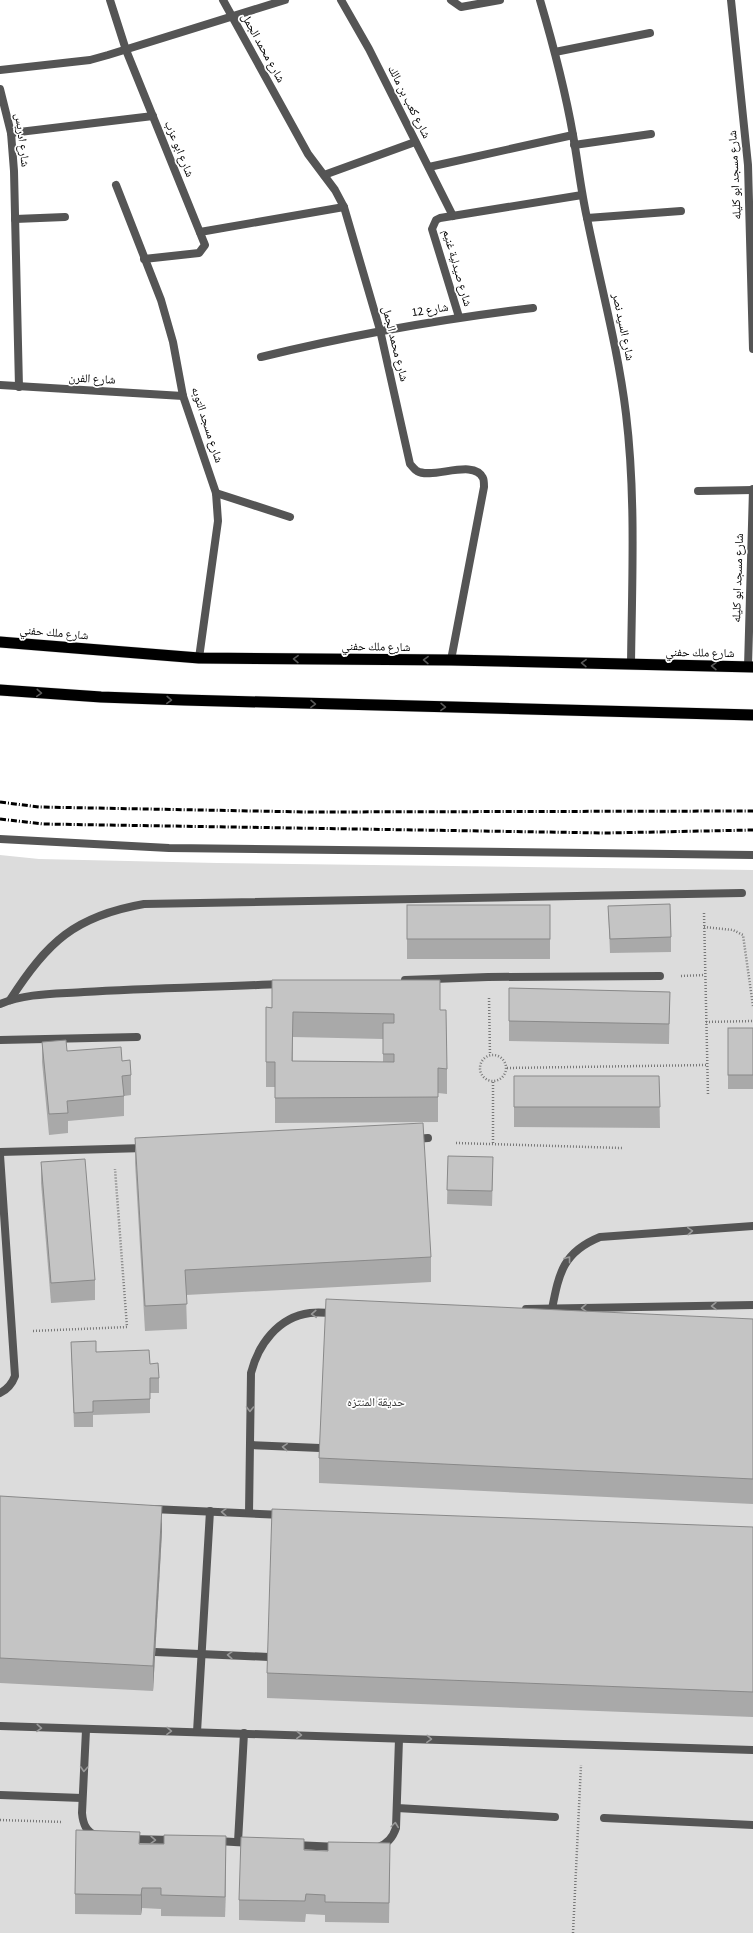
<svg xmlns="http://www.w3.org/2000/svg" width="753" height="1933" viewBox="0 0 753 1933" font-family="'Source Sans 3','Noto Naskh Arabic',sans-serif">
<rect width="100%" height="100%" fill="#fff"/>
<polygon fill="#dcdcdc" points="0,855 39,859 217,863 753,870 753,1933 0,1933"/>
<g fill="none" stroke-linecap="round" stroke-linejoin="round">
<defs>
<g id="trunk">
<polyline points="0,642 199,658 451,660 753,667"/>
<polyline points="0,690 101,697 184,700 753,715"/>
</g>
</defs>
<use href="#trunk" stroke="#dbdbdb" stroke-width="12"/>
<g stroke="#777" stroke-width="2.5" stroke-dasharray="1 2" stroke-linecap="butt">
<polyline points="704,913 708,1095"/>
<polyline points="704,927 733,930 743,935 753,1006"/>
<polyline points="681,976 705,975"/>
<polyline points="489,998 490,1055"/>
<polyline points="706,1022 753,1021"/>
<circle cx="493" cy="1068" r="13"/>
<polyline points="507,1068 707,1065"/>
<polyline points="493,1082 493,1144"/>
<polyline points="456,1143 622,1148"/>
<polyline points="33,1331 127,1327 115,1169"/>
<polyline points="0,1820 63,1822"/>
<polyline points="573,1933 581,1765"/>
</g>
<g stroke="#555" stroke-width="8">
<polyline points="0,839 169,848 753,855"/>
<polyline points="405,980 488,977 660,976"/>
<path d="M 10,1000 C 47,942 75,916 144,904 L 742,893"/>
<path d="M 0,1004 C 26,993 56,994 84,992 C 150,988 216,987 282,984"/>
<polyline points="0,1040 137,1037"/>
<polyline points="415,1139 428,1138"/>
<polyline points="0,1152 145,1148"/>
<path d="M 0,1155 L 15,1376 C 12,1384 8,1389 0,1393"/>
<polyline points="526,1309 753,1305"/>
<path d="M 552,1309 C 559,1273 563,1252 600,1237 L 753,1226"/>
<polyline points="250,1445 320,1448"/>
<polyline points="152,1509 283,1515"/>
<path d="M 249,1513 L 251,1373 C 258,1345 278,1317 310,1313 C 318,1312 326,1313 334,1313"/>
<polyline points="155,1652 269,1657"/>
<polyline points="0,1726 753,1750"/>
<path d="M 86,1730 L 82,1813 C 83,1824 86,1832 97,1836"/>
<polyline points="197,1732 210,1511"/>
<polyline points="0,1795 82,1798"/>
<polyline points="397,1808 555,1817"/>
<polyline points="604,1818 753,1825"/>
<polyline points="129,1839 173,1840"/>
<polyline points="217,1841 251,1843"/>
<polyline points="238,1842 244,1733"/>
<polyline points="294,1845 339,1847"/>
<path d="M 378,1847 C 388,1844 393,1837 396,1828 L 399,1739"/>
</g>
<g stroke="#555" stroke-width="8">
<polyline points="110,0 126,50 205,245 199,253 144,259"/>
<path d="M 223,0 L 308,154 L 335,190 L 344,207 L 380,330 L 410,464 C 412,466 415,470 417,471 C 432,480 474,458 483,478 C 484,480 484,485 484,487 L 451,660"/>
<polyline points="341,0 369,49 453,216"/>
<polyline points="451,0 461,7 500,0"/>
<path d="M 540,0 C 553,44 565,89 573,135 C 578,163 581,191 587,218 C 600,283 618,348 626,414 C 636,497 632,581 631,664"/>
<polyline points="731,0 748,165 753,349"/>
<polyline points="555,52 650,33"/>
<polyline points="0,70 90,60 108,55 285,0"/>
<polyline points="0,89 11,133 14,171 19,387"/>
<polyline points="11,133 153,116"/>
<polyline points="574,145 651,134"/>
<polyline points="429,167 573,135"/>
<polyline points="324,175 415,142"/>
<polyline points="116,185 161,300 173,342 183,396 216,493 218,521 199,658"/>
<polyline points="587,218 681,211"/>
<polyline points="15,219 65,217"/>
<polyline points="200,232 344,207"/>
<polyline points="459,317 432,229 436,220 440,218 582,195"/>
<path d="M 261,357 C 351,335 441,319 533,308"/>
<polyline points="0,385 183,396"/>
<polyline points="698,491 753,490"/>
<polyline points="216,493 290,517"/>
<polyline points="748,667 753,489"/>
</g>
<use href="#trunk" stroke="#000" stroke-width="11"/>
<g stroke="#000" stroke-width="3" stroke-dasharray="6 2 1 2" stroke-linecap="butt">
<polyline points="0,802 39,807 308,812 753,811"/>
<polyline points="0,819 43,824 606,833 753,830"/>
</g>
</g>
<g fill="#a9a9a9" fill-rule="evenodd">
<rect x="407" y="905" width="143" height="54"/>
<polygon points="608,906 671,937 671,952 610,953"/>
<polygon points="509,988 670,992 669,1044 509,1041"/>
<path d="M 266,1007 L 440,1010 L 447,1069 L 447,1094 L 438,1093 L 438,1122 L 275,1123 L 275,1087 L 266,1087 ZM 293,1037 L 383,1039 L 383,1062 L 293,1061 Z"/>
<rect x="728" y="1028" width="25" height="61"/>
<polygon points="42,1042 67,1051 122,1061 131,1075 131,1095 124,1096 124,1116 68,1121 68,1133 49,1135 42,1062"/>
<polygon points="514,1076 659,1076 660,1128 514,1127"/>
<polygon points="135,1138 431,1257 431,1282 186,1295 187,1329 145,1331 135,1163"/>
<polygon points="448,1156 493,1171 492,1206 447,1204"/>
<polygon points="41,1162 95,1280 95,1300 51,1303 41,1183"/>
<polygon points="753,1319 753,1504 319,1483 319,1458"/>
<polygon points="71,1342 159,1378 159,1393 150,1393 150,1413 93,1415 93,1427 74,1427"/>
<polygon points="0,1496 162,1531 153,1691 0,1683"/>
<polygon points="753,1527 753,1717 267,1698 267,1673"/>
<polygon points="140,1844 226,1857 225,1917 161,1916 161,1909 142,1908 141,1915 75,1914 75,1894"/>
<polygon points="304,1850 390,1863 389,1923 325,1922 325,1915 306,1914 305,1922 239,1920 239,1900"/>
</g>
<g fill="#898989">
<polygon points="162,1506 162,1531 153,1691 153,1666"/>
<polygon points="226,1836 226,1857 225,1917 225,1897"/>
<polygon points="142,1888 142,1908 141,1915 141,1895"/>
</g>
<g fill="#c4c4c4" stroke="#898989" fill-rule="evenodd">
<polygon points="670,904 671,937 610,939 608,906"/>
<rect x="407" y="905" width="143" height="34"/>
<path d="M 272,980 L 440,980 L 440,1010 L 446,1010 L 447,1069 L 438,1068 L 438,1097 L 275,1098 L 275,1062 L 266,1062 L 266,1007 L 272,1008 ZM 293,1012 L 394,1014 L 394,1023 L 383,1023 L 383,1054 L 394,1054 L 394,1062 L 292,1061 Z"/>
<polygon points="509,988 670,992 669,1024 509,1021"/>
<rect x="728" y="1028" width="25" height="47"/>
<polygon points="66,1040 67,1051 121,1047 122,1061 130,1060 131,1075 122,1076 124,1096 67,1101 68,1113 49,1114 42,1042"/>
<polygon points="514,1076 659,1076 660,1107 514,1107"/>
<polygon points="423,1123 431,1257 185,1270 187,1304 145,1306 135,1138"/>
<polygon points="448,1156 493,1157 492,1191 447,1190"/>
<polygon points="85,1159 95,1280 51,1283 41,1162"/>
<polygon points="326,1299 753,1319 753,1479 319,1458"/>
<polygon points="96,1341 96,1352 149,1350 150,1364 158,1363 159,1378 150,1378 150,1399 93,1401 93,1412 74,1413 71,1342"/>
<polygon points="0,1496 162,1506 153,1666 0,1658"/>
<polygon points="272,1509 753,1527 753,1692 267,1673"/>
<polygon points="76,1830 140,1832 139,1844 164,1844 164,1835 226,1836 225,1897 161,1895 161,1888 142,1888 141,1895 75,1894"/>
<polygon points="241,1837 304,1839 304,1850 328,1851 328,1842 390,1843 389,1903 325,1902 325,1895 306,1894 305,1901 239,1900"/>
</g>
<defs><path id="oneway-chevron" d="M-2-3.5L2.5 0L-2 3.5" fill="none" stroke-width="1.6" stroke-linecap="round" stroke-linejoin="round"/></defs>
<g stroke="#595959">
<use href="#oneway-chevron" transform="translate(296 659) rotate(-179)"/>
<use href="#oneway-chevron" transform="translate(426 660) rotate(-179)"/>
<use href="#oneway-chevron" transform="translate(584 663) rotate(-179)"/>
<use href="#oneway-chevron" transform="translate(714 666) rotate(-179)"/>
<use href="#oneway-chevron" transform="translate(39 693) rotate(4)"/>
<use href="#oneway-chevron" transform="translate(169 700) rotate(2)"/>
<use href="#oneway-chevron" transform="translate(313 704) rotate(1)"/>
<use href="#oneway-chevron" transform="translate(443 707) rotate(1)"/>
</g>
<g stroke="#999">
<use href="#oneway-chevron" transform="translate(690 1231) rotate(-4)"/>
<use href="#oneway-chevron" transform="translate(568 1259) rotate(-53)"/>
<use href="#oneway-chevron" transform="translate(714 1306) rotate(179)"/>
<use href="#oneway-chevron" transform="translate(584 1308) rotate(179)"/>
<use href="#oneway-chevron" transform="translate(314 1314) rotate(177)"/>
<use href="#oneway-chevron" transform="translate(250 1409) rotate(91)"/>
<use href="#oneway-chevron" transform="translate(285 1447) rotate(-177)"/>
<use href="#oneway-chevron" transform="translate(224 1512) rotate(-177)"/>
<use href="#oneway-chevron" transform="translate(230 1655) rotate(-177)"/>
<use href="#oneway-chevron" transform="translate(39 1728) rotate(3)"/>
<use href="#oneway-chevron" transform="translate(169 1731) rotate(1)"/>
<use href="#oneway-chevron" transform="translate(299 1735) rotate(2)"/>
<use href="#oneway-chevron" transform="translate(429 1739) rotate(2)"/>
<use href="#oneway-chevron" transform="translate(84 1769) rotate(93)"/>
<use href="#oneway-chevron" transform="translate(395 1825) rotate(-83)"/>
<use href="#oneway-chevron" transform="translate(153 1840) rotate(2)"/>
</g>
<g text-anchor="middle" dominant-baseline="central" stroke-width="3.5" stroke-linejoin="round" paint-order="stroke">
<g font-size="12" fill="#000" stroke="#fff">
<text transform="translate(263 48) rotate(61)">شارع محمد الجمل</text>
<text transform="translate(409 102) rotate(63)">شارع كعب بن مالك</text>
<text transform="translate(22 140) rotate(83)">شارع ادريس</text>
<text transform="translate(179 149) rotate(68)">شارع ابو عزب</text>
<text transform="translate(735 175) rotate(-93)">شارع مسجد ابو كليله</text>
<text transform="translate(457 268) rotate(74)">شارع صيدلية غنيم</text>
<text transform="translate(430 310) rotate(-9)">شارع 12</text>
<text transform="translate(623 327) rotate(78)">شارع السيد نصر</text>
<text transform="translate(395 344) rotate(76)">شارع محمد الجمل</text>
<text transform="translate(92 379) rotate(3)">شارع الفرن</text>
<text transform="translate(207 425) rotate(72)">شارع مسجد التوبه</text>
<text transform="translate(738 578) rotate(-88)">شارع مسجد ابو كليله</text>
<text transform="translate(54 633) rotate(5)">شارع ملك حفني</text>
<text transform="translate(376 647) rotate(1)">شارع ملك حفني</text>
<text transform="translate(700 653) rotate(1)">شارع ملك حفني</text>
</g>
<g font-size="12" fill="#333" stroke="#fff">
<text x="376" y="1402">حديقة المنتزه</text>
</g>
</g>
</svg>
